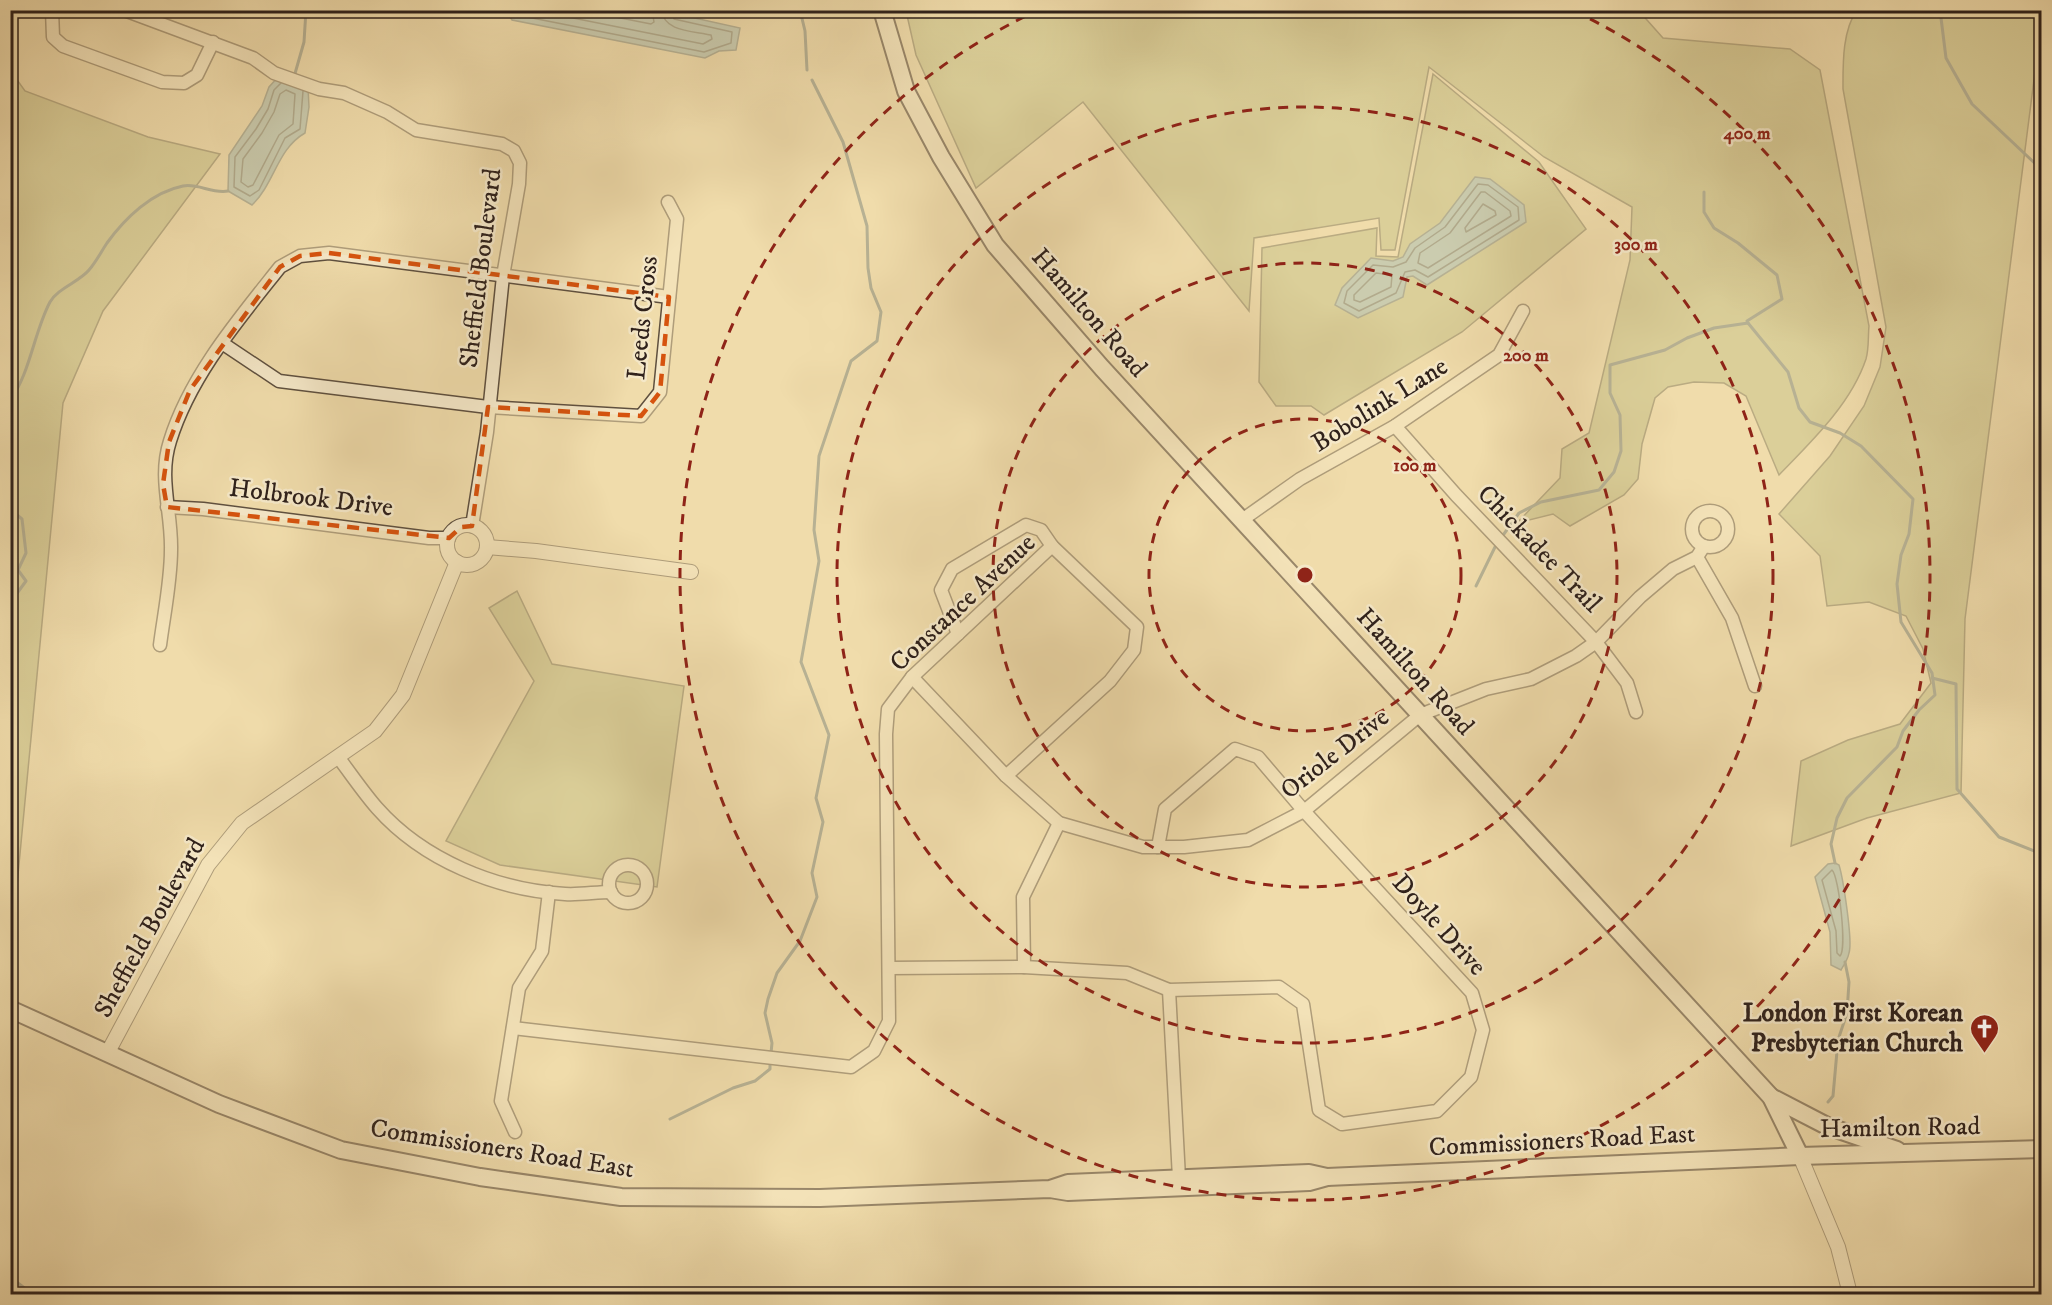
<svg xmlns="http://www.w3.org/2000/svg" width="2052" height="1305" viewBox="0 0 2052 1305" font-family="'IM FELL DW Pica',serif">
<rect width="100%" height="100%" fill="#f0dcab"/>
<filter id="stains"><feTurbulence type="fractalNoise" baseFrequency=".00333" numOctaves="4"/><feColorMatrix values="0 0 0 0 .2 0 0 0 0 .09 0 0 0 0 .02 0 0 0 .5 -.17"/></filter>
<radialGradient id="worn" r=".72"><stop offset=".6" stop-color="#630" stop-opacity="0"/><stop offset="1" stop-color="#630" stop-opacity=".3"/></radialGradient>
<g fill="#c0be84" stroke="#787050" stroke-width="1.5">
<path d="M 1857,10 L 2041,10 L 2042,17 L 1965,619 L 1961,793 L 1867,818 L 1791,846 L 1801,761 L 1848,740 L 1900,724 L 1931,683 L 1923,649 L 1906,616 L 1869,602 L 1827,606 L 1820,556 L 1779,514 L 1830,456 L 1864,406 L 1880,367 L 1886,327 L 1843,89 C 1843,65 1842,31 1857,10 Z"/>
<path d="M 1639,11 L 1663,38 L 1790,49 L 1820,70 L 1869,326 C 1868,336 1869,349 1866,359 C 1851,404 1811,442 1779,475 L 1746,396 L 1724,383 L 1694,382 L 1668,387 L 1655,398 L 1642,444 L 1638,479 L 1624,495 L 1570,526 L 1553,514 L 1517,523 L 1560,478 L 1562,449 L 1589,433 L 1630,260 L 1632,207 L 1544,157 L 1429,67 L 1395,250 L 1381,250 L 1379,218 L 1254,238 L 1249,311 L 1083,102 L 976,188 L 916,55 L 906,11 Z"/>
<polygon points="1768,11 1828,11 1803,17"/>
<polygon points="10,70 25,91 148,137 220,154 103,311 63,403 11,948"/>
<polygon points="1433,74 1539,162 1586,229 1462,332 1324,415 1311,406 1276,406 1259,382 1262,248 1377,228 1376,256 1398,257"/>
<polygon points="517,591 552,664 684,686 657,887 500,865 446,841 534,681 489,608"/>
</g>
<g fill="#9db9b3" stroke="#717c76" stroke-width="1.5">
<polygon points="506,11 663,11 740,28 736,50 719,51 705,58 512,20"/>
<path d="M 280,75 L 308,87 L 309,107 L 305,133 C 277,149 275,183 252,205 L 228,191 L 229,155 L 262,106 L 269,87 Z"/>
<polygon points="1475,177 1490,179 1524,205 1526,222 1427,285 1413,276 1407,277 1403,297 1358,318 1335,305 1342,288 1371,258 1393,261 1403,257 1410,244 1440,223"/>
<path d="M 1835,863 L 1839,865 C 1843,878 1853,941 1849,953 C 1848,959 1844,965 1841,970 L 1831,965 L 1830,932 L 1815,877 L 1828,864 Z"/>
</g>
<g fill="none" stroke-linecap="round" stroke-linejoin="round">
<g stroke="#666d67" stroke-width="1.5">
<polyline points="513,10 517,15 704,52 731,43 732,32 674,19 669,10"/>
<path d="M 533,10 L 703,44 L 712,39 L 711,35 C 694,31 663,32 662,10"/>
<polyline points="580,10 651,24 654,22 652,10"/>
<polyline points="281,83 274,90 268,109 256,129 235,157 234,187 250,196 259,190 285,138 300,129 303,91"/>
<polygon points="286,90 295,94 293,124 279,135 253,185 248,187 241,182 243,159 262,133 274,112 280,94"/>
<polygon points="1478,184 1488,185 1518,207 1519,220 1428,277 1415,270 1405,272 1396,293 1359,311 1344,303 1347,291 1373,265 1393,267 1406,262 1415,248 1445,227"/>
<polygon points="1481,192 1485,192 1510,211 1511,216 1428,268 1418,263 1420,253 1450,233"/>
<polygon points="1483,204 1495,211 1496,215 1466,232 1465,228"/>
<polygon points="1376,273 1392,275 1391,287 1360,302 1354,300 1354,295"/>
<path d="M 1832,870 C 1839,876 1847,949 1840,956 L 1837,953 L 1836,931 L 1822,880 Z"/>
</g>
<g stroke="#717c76" stroke-width="3">
<polyline points="800,10 805,31 807,70"/>
<polyline points="1940,10 1946,58 1972,104 2042,170"/>
<polyline points="294,77 304,42 306,10"/>
<polyline points="1748,323 1788,372 1799,408 1810,422 1840,433 1861,446 1913,499 1909,534 1901,555 1897,584 1901,622 1932,673 1935,695 1919,710 1903,731 1897,747 1847,798 1837,818 1831,844 1835,863"/>
<path d="M 10,400 C 30,374 34,332 50,302 C 58,288 79,282 89,270 C 96,262 101,252 107,243 C 125,218 152,192 183,186 C 198,183 212,194 228,191"/>
<polyline points="10,509 22,519 26,553 18,570 26,581 10,603"/>
<polyline points="1501,538 1519,513 1541,502 1599,490 1614,472 1621,451 1620,415 1610,393 1610,365 1665,350 1687,338 1714,328 1748,323 1747,321 1782,299 1777,275 1738,243 1714,228 1704,212 1704,192"/>
<polyline points="1476,586 1497,543"/>
<polyline points="1932,678 1956,684 1957,789 1999,837 2042,854"/>
<polyline points="771,1053 772,1043 765,1013 768,999 777,973 800,941 817,897 812,873 823,822 816,798 829,735 801,662 819,561 814,530 819,456 851,361 877,341 881,312 871,288 868,268 867,226 843,142 812,80"/>
<polyline points="1828,1102 1833,1096 1838,1040 1847,1013 1849,982 1845,962"/>
<polyline points="670,1119 733,1088 755,1081 770,1069 770,1060"/>
<polyline points="10,1277 31,1293"/>
</g>
<defs>
<g id="minor">
<polyline points="52,10 53,37 63,46 162,82 184,83 197,75 213,42"/>
<polyline points="124,10 253,58 274,73 319,89 344,93 387,112 416,130 502,144 514,151 520,163 519,184 503,276 487,432 472,526"/>
<polyline points="222,343 279,381 488,407 641,416 660,392 677,219 668,202"/>
<polyline points="1395,426 1456,495 1596,642 1627,683 1636,712"/>
<polyline points="167,507 203,509 429,538 449,538"/>
<circle cx="1710" cy="529" r="18"/>
<polyline points="1242,520 1300,479 1395,426 1499,355 1523,311"/>
<polyline points="1697,557 1732,618 1755,686"/>
<polyline points="958,634 941,590 952,569 1026,525 1041,530 1052,546"/>
<path d="M 160,645 C 164,614 171,581 171,550 C 172,512 158,478 170,441 C 190,376 238,320 280,267 L 300,256 L 329,253 L 669,297"/>
<polyline points="912,677 1006,776 1059,823 1143,847 1184,847 1248,840 1304,811 1420,715 1486,689 1531,679 1576,656 1596,642 1640,597 1673,569 1697,557 1704,546"/>
<path d="M 338,757 C 351,774 363,792 377,808 C 423,860 496,890 565,894 C 580,895 596,892 611,892"/>
<circle cx="628" cy="884" r="19"/>
<polyline points="1024,967 1023,897 1059,823"/>
<polyline points="890,968 1024,967 1127,973 1169,990 1279,987 1303,1004 1319,1110 1342,1124 1437,1111 1471,1077 1483,1030 1472,993 1304,811 1258,757 1235,749 1165,809 1158,847"/>
<polyline points="1169,990 1179,1178"/>
<polyline points="513,1028 851,1067 874,1051 889,1021 886,734 888,709 912,677 1052,546 1137,627 1134,650 1110,681 1006,776"/>
<polyline points="515,1132 501,1101 519,988 542,951 549,892"/>
</g>
<g id="tertiary">
<circle cx="467" cy="545" r="20"/>
<polyline points="487,547 536,551 691,572"/>
<polyline points="108,1052 208,865 242,823 375,731 403,695 457,562"/>
<polyline points="1800,1156 1838,1247 1850,1294"/>
</g>
<g id="secondary">
<polyline points="882,10 906,91 941,157 995,245 1102,368 1771,1097 1800,1156"/>
<polyline points="10,1009 219,1104 341,1150 480,1177 621,1197 820,1198 1050,1189 1068,1192 1309,1182 1327,1177 1309,1173 1068,1183 1050,1189"/>
<polyline points="1771,1097 1827,1126 1897,1150"/>
<polyline points="1327,1177 1800,1156 2042,1149"/>
</g>
</defs>
<use href="#minor" stroke="#5f503f" stroke-width="15"/>
<use href="#tertiary" stroke="#5f503f" stroke-width="16"/>
<use href="#secondary" stroke="#2f211b" stroke-width="20"/>
<use href="#minor" stroke="#f5e8c8" stroke-width="12"/>
<use href="#tertiary" stroke="#f5e8c8" stroke-width="14"/>
<use href="#secondary" stroke="#f5e8c8" stroke-width="16"/>
</g>
<path d="M0 0H2052V1305H0ZM 329,253 L 669,297 L 660,392 L 641,416 L 488,407 L 472,526 L 461,527 L 449,538 L 167,507 L 163,484 L 169,442 L 190,390 L 280,267 L 300,256 Z" fill="#f0dcab" fill-opacity=".55" fill-rule="evenodd"/>
<path fill="none" stroke="#d6530e" stroke-width="4.5" stroke-dasharray="12 8" stroke-linejoin="round" d="M 329,253 L 669,297 L 660,392 L 641,416 L 488,407 L 472,526 L 461,527 L 449,538 L 167,507 L 163,484 L 169,442 L 190,390 L 280,267 L 300,256 Z"/>
<g fill="none" stroke="#8f2418" stroke-width="3" stroke-dasharray="10 8">
<circle cx="1305" cy="575" r="156"/>
<circle cx="1305" cy="575" r="312"/>
<circle cx="1305" cy="575" r="468"/>
<path d="M1574 11A625 625 0 1 1 1036 11"/>
</g>
<defs>
<symbol id="church-pin" viewBox="-11 -11 22 30"><path d="M0 17L-7.5 6A9.5 9.5 0 1 1 7.5 6Z" fill="#8f2418" stroke="#f5e8c8"/><path d="M-1.2-6h2.4v3.5h3.3v2.4h-3.3V6h-2.4V-.1h-3.3v-2.4h3.3Z" fill="#fff"/></symbol>
</defs>
<g fill-rule="evenodd">
<use href="#church-pin" x="1968" y="1012" width="33" height="45"/>
</g>
<g text-anchor="middle" dominant-baseline="central" stroke-width="5" stroke-linejoin="round" paint-order="stroke">
<g font-size="26" fill="#2f211b" stroke="#f5e8c8">
<text transform="translate(481 268) rotate(-83)">Sheffield Boulevard</text>
<text transform="translate(1089 313) rotate(49)">Hamilton Road</text>
<text transform="translate(643 318) rotate(-84)">Leeds Cross</text>
<text transform="translate(1380 405) rotate(-32)">Bobolink Lane</text>
<text transform="translate(311 498) rotate(7)">Holbrook Drive</text>
<text transform="translate(1539 549) rotate(46)">Chickadee Trail</text>
<text transform="translate(963 603) rotate(-43)">Constance Avenue</text>
<text transform="translate(1415 672) rotate(48)">Hamilton Road</text>
<text transform="translate(1335 754) rotate(-38)">Oriole Drive</text>
<text transform="translate(1439 925) rotate(48)">Doyle Drive</text>
<text transform="translate(150 928) rotate(-61)">Sheffield Boulevard</text>
<text transform="translate(1900 1128) rotate(-1)">Hamilton Road</text>
<text transform="translate(1562 1141) rotate(-3)">Commissioners Road East</text>
<text transform="translate(502 1149) rotate(9)">Commissioners Road East</text>
</g>
<g font-size="26" font-weight="bold" fill="#2f211b" stroke="#f5e8c8" text-anchor="end">
<text x="1963" y="1013">London First Korean<tspan x="1963" dy="30">Presbyterian Church</tspan></text>
</g>
</g>
<circle cx="1305" cy="575" r="9" fill="#8f2418" stroke="#f5e8c8" stroke-width="3"/>
<g font-size="18" text-anchor="middle" font-weight="bold" fill="#8f2418" stroke="#f5e8c8" stroke-width="5" stroke-linejoin="round" paint-order="stroke">
<text x="1747" y="139">400 m</text>
<text x="1636" y="250">300 m</text>
<text x="1526" y="361">200 m</text>
<text x="1415" y="471">100 m</text>
</g>
<rect width="2052" height="1305" fill="none" stroke="#f0dcab" stroke-width="36"/>
<rect x="12" y="12" width="2028" height="1281" fill="none" stroke="#2f211b" stroke-width="3"/>
<rect x="18" y="18" width="2016" height="1269" fill="none" stroke="#2f211b" stroke-width="1.5"/>
<rect width="100%" height="100%" filter="url(#stains)"/>
<rect width="100%" height="100%" fill="url(#worn)"/>
</svg>
